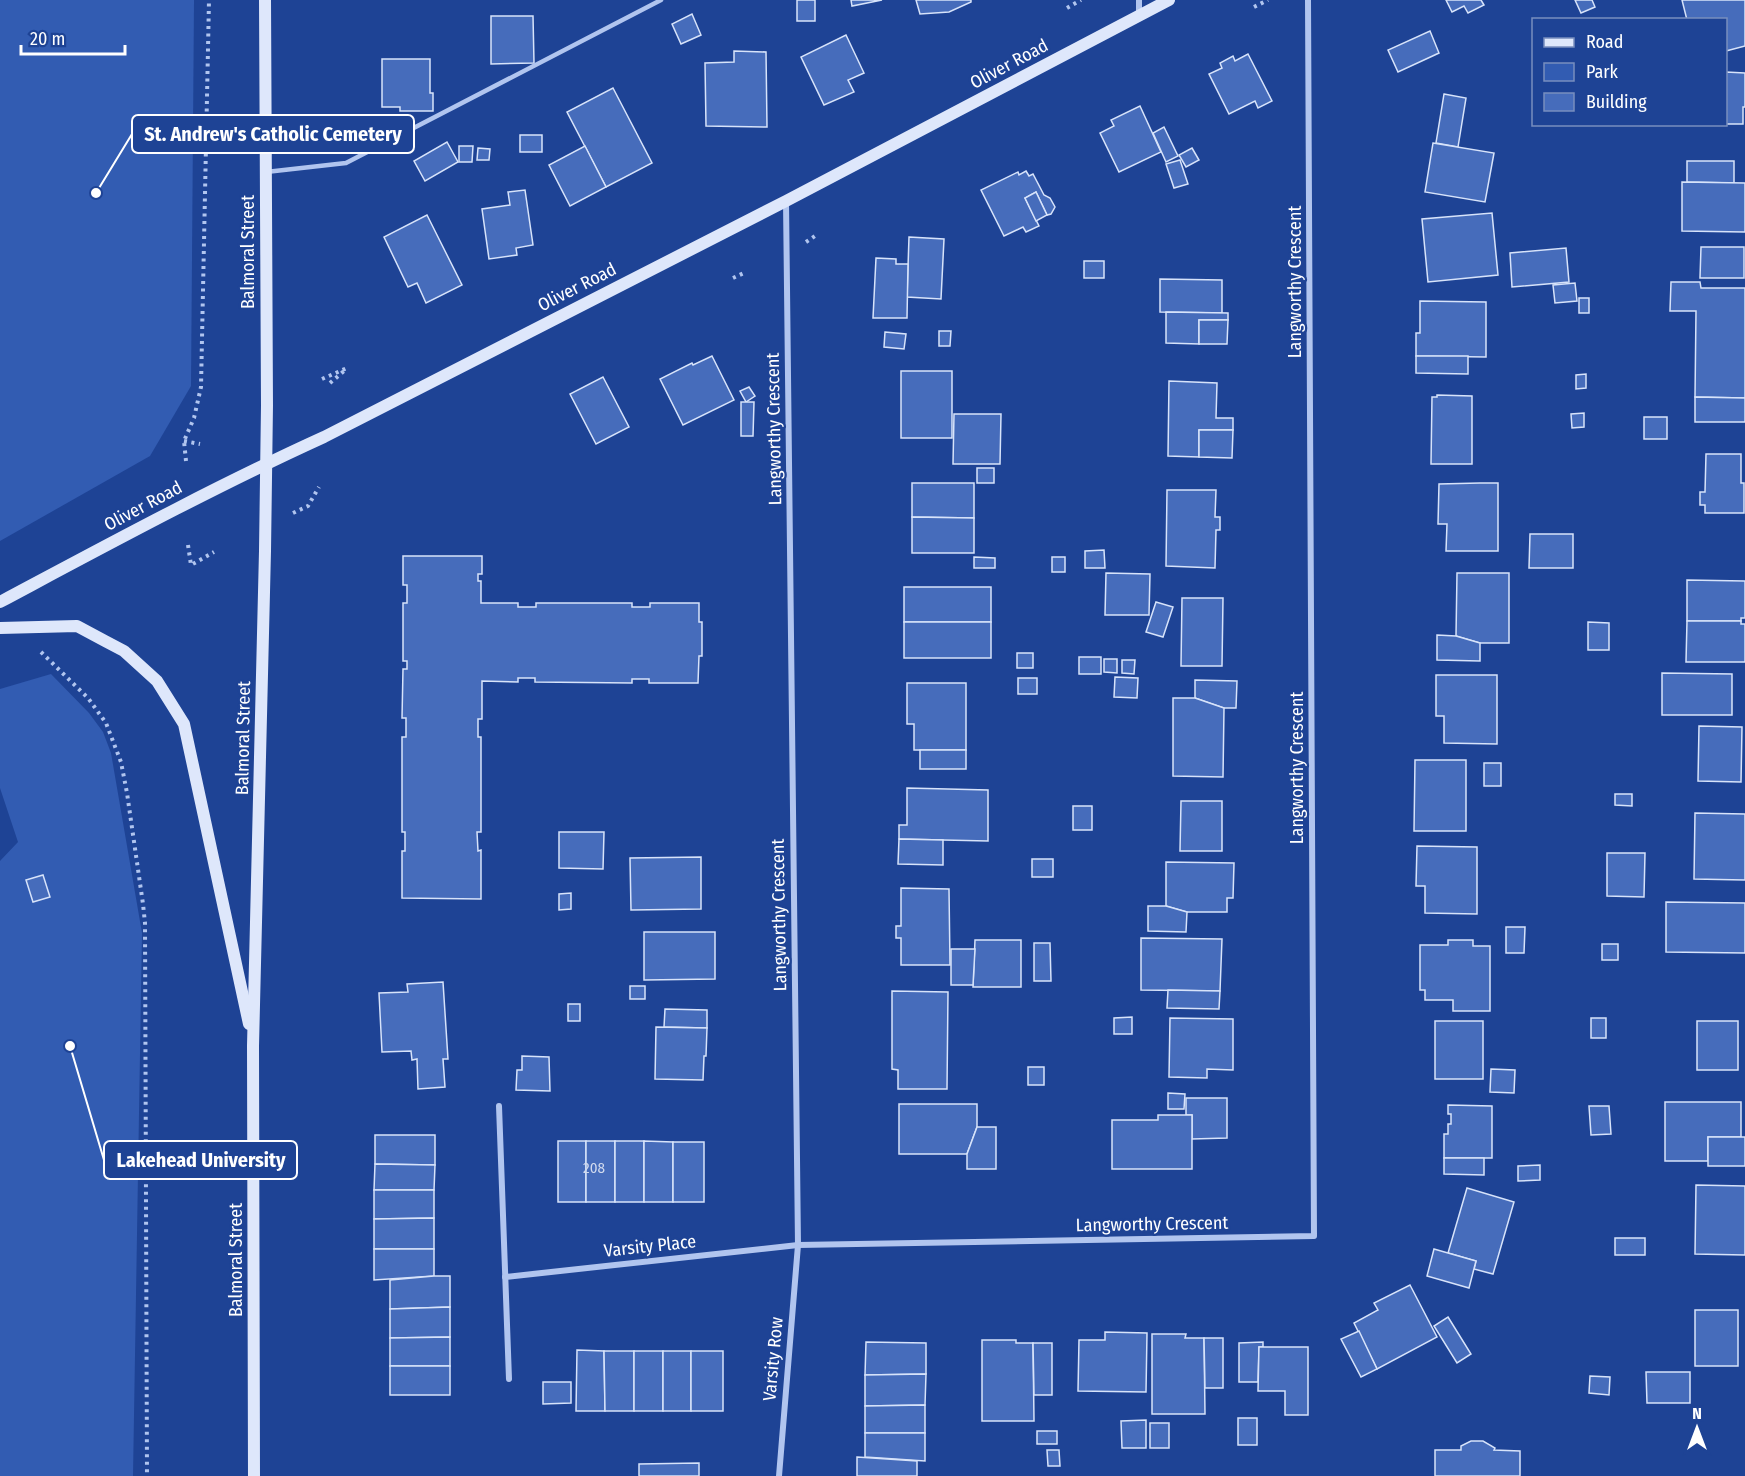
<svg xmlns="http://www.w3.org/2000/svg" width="1745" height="1476" viewBox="0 0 1745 1476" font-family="'Fira Sans Condensed',sans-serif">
<rect width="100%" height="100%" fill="#1e4395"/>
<g fill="#325cb2">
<polygon points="0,0 194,0 191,386 150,456 0,541"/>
<polygon points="51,674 89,713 103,732 111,753 142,933 133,1476 0,1476 0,861 18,842 0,788 0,689"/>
</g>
<g fill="#466cbb" stroke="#d7e3fa" stroke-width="1.5">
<rect x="797" y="0" width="18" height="21"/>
<polygon points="851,0 882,0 852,6"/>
<polygon points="916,0 971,0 971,2 949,12 920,14"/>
<polygon points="1446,0 1481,0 1484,5 1468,13 1464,6 1452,12"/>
<polygon points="1575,0 1592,0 1595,7 1581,13"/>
<polygon points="1682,0 1745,0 1745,46 1726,51 1726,20 1687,20"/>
<polygon points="692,14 701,35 681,44 672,24"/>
<polygon points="491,16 533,16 534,63 491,64"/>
<polygon points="1430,31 1439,53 1398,72 1388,50"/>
<polygon points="846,35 864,73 848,80 854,92 824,105 801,57"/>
<polygon points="734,51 766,52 767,127 706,126 705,63 734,62"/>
<polygon points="1248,54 1272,101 1258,108 1255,101 1229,114 1209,74 1222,68 1220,63 1233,56 1235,61"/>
<polygon points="382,59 430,59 430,93 433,93 433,111 400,111 400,107 382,107"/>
<polygon points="1726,72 1745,73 1745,107 1743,107 1743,124 1726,124"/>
<polygon points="613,88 652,163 606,187 567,112"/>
<polygon points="1444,94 1466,98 1458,147 1436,143"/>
<polygon points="1140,106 1161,152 1119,172 1100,133 1114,126 1111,120"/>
<polygon points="1164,127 1178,156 1166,162 1153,133"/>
<rect x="520" y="135" width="22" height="17"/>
<polygon points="447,142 458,162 425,181 414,161"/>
<polygon points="1433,143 1494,153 1485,202 1425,192"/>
<polygon points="459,146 473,146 472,162 459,162"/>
<polygon points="585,146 606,187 570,206 549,165"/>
<polygon points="478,148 490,149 489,160 477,160"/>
<polygon points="1192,148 1199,160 1186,167 1179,155"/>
<polygon points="1180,160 1188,184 1174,188 1166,164"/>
<polygon points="1687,161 1734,161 1734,183 1687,182"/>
<polygon points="1026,171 1029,176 1033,174 1044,195 1050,198 1055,207 1051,214 1047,215 1036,192 1025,198 1039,226 1026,232 1023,227 1004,236 981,190 1018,172 1019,175"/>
<polygon points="1682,182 1745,183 1745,232 1682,231"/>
<polygon points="525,190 533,245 516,248 517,255 489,259 482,209 510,205 508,192"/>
<polygon points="1036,192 1047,215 1036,221 1025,198"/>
<polygon points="1492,213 1498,275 1428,282 1422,219"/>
<polygon points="427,215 462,285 426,303 417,283 408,287 384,237"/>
<polygon points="909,237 944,239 941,299 907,297"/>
<polygon points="1701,247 1744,247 1744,278 1700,278"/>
<polygon points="1566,248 1569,282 1512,287 1510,253"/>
<polygon points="876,258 896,259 896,264 908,264 907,318 873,318"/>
<rect x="1084" y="261" width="20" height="17"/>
<polygon points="1160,279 1222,280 1222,313 1160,312"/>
<polygon points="1671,282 1700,282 1701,288 1745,288 1745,398 1695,397 1696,311 1670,311"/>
<polygon points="1575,283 1577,301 1555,303 1553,285"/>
<rect x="1579" y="298" width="10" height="15"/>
<polygon points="1420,301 1486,302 1486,357 1416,356 1416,333 1420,333"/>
<polygon points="1166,312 1228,313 1228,320 1199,320 1199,344 1166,343"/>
<polygon points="1199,320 1228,320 1227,344 1199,344"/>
<polygon points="939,331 951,331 950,346 939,346"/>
<polygon points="885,332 906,334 904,349 884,347"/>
<polygon points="712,356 734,400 683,425 660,379 692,363 693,365"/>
<polygon points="1416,356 1468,356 1468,374 1416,373"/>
<rect x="901" y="371" width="51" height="67"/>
<polygon points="1586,374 1586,388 1576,389 1576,375"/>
<polygon points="603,377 629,427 596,444 570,394"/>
<polygon points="1169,381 1217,383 1216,418 1233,418 1233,430 1199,430 1199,457 1168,456"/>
<polygon points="749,387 755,396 746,402 740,391"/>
<polygon points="1437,395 1472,396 1472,464 1431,464 1432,397 1437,397"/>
<polygon points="1695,397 1745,398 1745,422 1695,422"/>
<polygon points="741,402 754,402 753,436 741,436"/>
<polygon points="1584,413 1584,427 1572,428 1571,414"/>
<polygon points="954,414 1001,414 1000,464 953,464"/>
<rect x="1644" y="417" width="23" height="22"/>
<polygon points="1199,430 1233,430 1232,458 1199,457"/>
<polygon points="1706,454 1741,454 1741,483 1744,483 1744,513 1705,513 1705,505 1700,505 1700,492 1705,492"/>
<rect x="977" y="468" width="17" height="15"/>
<polygon points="912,483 974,483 974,518 912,517"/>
<polygon points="1480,483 1498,483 1498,551 1446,551 1447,524 1438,524 1439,484"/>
<polygon points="1167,490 1216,490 1215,517 1220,517 1220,530 1216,530 1215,568 1166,566"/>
<polygon points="912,517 974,518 974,553 912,553"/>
<polygon points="1530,534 1573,534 1573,568 1529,568"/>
<polygon points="1104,550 1105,568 1085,568 1085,551"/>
<polygon points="403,556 482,556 482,574 478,574 478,581 481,581 481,603 518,603 518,607 536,607 536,603 632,603 632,607 650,607 650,603 699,603 699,622 702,622 702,656 699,656 698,683 649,683 649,679 632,679 632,683 535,682 535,678 518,678 518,682 482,681 482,719 478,719 478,737 481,737 481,832 477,832 478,851 481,850 481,899 402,898 402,851 405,851 405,832 402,832 402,737 406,737 406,718 402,718 403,669 407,669 407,661 403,661 403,603 407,603 407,585 403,585"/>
<polygon points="974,557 995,558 995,568 974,568"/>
<rect x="1052" y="557" width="13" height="15"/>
<polygon points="1106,573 1150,574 1149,615 1105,615"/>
<polygon points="1457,573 1509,573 1509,643 1480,643 1456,636"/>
<polygon points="1687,580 1745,581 1745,618 1741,618 1741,621 1687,621"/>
<rect x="904" y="587" width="87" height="35"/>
<polygon points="1182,598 1223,598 1222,666 1181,666"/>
<polygon points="1156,602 1173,607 1163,637 1146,632"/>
<polygon points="1687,621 1741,621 1741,624 1745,624 1745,662 1686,662"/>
<rect x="904" y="622" width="87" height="36"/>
<polygon points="1588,622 1609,623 1609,650 1588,650"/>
<polygon points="1437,635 1456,636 1480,643 1480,661 1437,660"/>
<rect x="1017" y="653" width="16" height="15"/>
<rect x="1079" y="657" width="22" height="17"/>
<polygon points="1104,659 1117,659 1117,673 1104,672"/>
<polygon points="1122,660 1135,660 1134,674 1122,673"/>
<polygon points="1662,673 1732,674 1732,715 1662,715"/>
<polygon points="1436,675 1497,675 1497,744 1444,743 1444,716 1436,716"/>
<polygon points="1115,677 1138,678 1137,698 1114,697"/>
<rect x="1018" y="678" width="19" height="16"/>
<polygon points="1195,680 1237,681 1236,708 1224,708 1195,698"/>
<polygon points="907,683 966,683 966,750 914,750 914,724 907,724"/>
<polygon points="1173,698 1195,698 1224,708 1223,777 1173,776"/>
<polygon points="1699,726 1742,727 1741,782 1698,781"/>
<rect x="920" y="750" width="46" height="19"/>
<polygon points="1415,760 1466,760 1466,831 1414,831"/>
<rect x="1484" y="763" width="17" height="23"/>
<polygon points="907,788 988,790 988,841 899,839 899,825 907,825"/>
<polygon points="1615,794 1632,794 1632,806 1615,805"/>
<polygon points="1181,801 1222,801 1222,851 1180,851"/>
<rect x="1073" y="806" width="19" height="24"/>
<polygon points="1695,813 1745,814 1745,880 1694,879"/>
<polygon points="559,832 604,832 603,869 559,868"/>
<polygon points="899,839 943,840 943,865 898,864"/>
<polygon points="1417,846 1477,847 1477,914 1425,913 1425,886 1416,886"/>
<polygon points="1607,853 1645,853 1644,897 1607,896"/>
<polygon points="701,857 701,909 631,910 630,858"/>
<rect x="1032" y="859" width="21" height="18"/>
<polygon points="1166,862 1234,863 1233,898 1227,898 1227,912 1187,912 1166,906"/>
<polygon points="43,875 50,897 33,902 26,880"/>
<polygon points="901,888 949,889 950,965 901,965 901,938 896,938 896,926 901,926"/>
<polygon points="571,893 571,909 559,910 559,894"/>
<polygon points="1666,902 1745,903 1745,953 1666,952"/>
<polygon points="1148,906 1166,906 1187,912 1186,932 1148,931"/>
<polygon points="1506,927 1525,927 1524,953 1506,953"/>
<polygon points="644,932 715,932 715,979 644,980"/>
<polygon points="1141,938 1222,939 1220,991 1141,990"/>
<polygon points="975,940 1021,940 1021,987 973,987"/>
<polygon points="1448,940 1473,940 1473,946 1490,946 1490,1011 1453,1011 1453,1000 1425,1000 1425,990 1420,990 1420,945 1448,945"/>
<polygon points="1034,943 1050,943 1051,981 1034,981"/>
<rect x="1602" y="944" width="16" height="16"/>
<polygon points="951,949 975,949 973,985 951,985"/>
<polygon points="443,982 448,1059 443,1059 445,1087 418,1089 417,1059 412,1060 411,1051 382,1052 379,993 408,992 407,984"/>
<rect x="630" y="986" width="15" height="13"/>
<polygon points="1168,990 1220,991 1219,1009 1167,1008"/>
<polygon points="892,991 948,992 947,1089 898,1089 898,1070 892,1069"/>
<rect x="568" y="1004" width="12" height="17"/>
<polygon points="665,1009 707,1010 707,1028 664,1027"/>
<polygon points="1132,1017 1132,1034 1114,1034 1114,1018"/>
<polygon points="1170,1018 1233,1019 1233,1070 1207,1069 1207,1078 1169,1077"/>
<rect x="1591" y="1018" width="15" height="20"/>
<rect x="1435" y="1021" width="48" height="58"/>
<rect x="1697" y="1021" width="41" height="49"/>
<polygon points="656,1027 707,1028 706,1056 704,1056 703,1080 655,1079"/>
<polygon points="522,1056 549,1057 550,1091 516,1090 517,1070 522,1070"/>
<rect x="1028" y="1067" width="16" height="18"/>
<polygon points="1491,1069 1515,1070 1514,1093 1490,1092"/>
<polygon points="1168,1093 1185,1094 1184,1109 1168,1109"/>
<polygon points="1186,1098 1227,1098 1227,1138 1192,1139 1192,1115 1186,1115"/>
<polygon points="1665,1102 1741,1102 1741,1137 1708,1137 1708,1161 1665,1161"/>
<polygon points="899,1104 977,1104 977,1127 967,1154 899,1154"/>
<polygon points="1448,1105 1492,1106 1492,1158 1444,1158 1444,1134 1448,1134 1448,1124 1451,1124 1451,1114 1448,1114"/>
<polygon points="1589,1106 1609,1106 1611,1134 1591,1135"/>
<polygon points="1158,1115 1192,1115 1192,1169 1112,1169 1112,1120 1158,1120"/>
<polygon points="977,1127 996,1127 996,1169 967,1169 967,1154"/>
<polygon points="375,1135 435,1135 435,1165 375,1164"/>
<rect x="1708" y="1137" width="37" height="29"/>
<rect x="558" y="1141" width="28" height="61"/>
<rect x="586" y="1141" width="29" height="61"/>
<rect x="615" y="1141" width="29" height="61"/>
<polygon points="644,1141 673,1142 673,1202 644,1202"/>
<rect x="673" y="1142" width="31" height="60"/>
<polygon points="1444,1158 1484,1158 1484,1175 1444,1174"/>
<polygon points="375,1164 435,1165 434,1190 374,1190"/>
<polygon points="1540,1165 1540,1180 1518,1181 1518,1166"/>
<polygon points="1696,1185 1745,1186 1745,1255 1695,1254"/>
<polygon points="1467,1188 1514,1202 1493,1274 1474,1269 1476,1261 1448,1253"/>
<polygon points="374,1190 434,1190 434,1218 374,1219"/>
<polygon points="434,1218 434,1249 374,1249 374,1219"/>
<rect x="1615" y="1238" width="30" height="17"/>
<polygon points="374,1249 434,1249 434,1276 374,1280"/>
<polygon points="1434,1249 1476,1261 1469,1288 1427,1276"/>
<polygon points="434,1276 450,1276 450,1307 390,1309 390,1280"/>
<polygon points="1410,1285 1437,1337 1377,1369 1354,1323 1378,1310 1374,1303"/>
<polygon points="450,1307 450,1337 390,1338 390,1309"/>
<rect x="1695" y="1310" width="43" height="56"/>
<polygon points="1448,1317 1471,1354 1457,1363 1434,1326"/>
<polygon points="1359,1331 1377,1369 1361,1377 1341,1339"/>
<polygon points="1105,1332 1147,1333 1146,1392 1078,1391 1079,1340 1105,1340"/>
<polygon points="1152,1334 1186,1334 1185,1338 1204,1338 1205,1414 1152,1414"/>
<polygon points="450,1337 450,1366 390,1366 390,1338"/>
<polygon points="1204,1338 1223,1338 1223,1388 1205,1388"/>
<polygon points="982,1340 1016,1340 1016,1343 1033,1343 1034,1421 982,1421"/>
<polygon points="866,1342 926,1343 926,1374 865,1375"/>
<polygon points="1263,1342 1263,1347 1259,1347 1258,1382 1239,1382 1239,1343"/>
<polygon points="1033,1343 1052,1343 1052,1395 1034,1395"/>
<polygon points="1259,1347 1308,1347 1308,1415 1285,1415 1285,1391 1258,1391"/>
<polygon points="577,1350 604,1351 605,1411 576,1411"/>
<polygon points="604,1351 634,1351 634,1411 605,1411"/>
<rect x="634" y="1351" width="29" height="60"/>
<rect x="663" y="1351" width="28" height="60"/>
<rect x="691" y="1351" width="32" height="60"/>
<rect x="390" y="1366" width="60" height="29"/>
<polygon points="1646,1372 1690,1372 1690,1403 1647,1403"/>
<polygon points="926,1374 925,1405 865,1406 865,1375"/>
<polygon points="1590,1376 1610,1377 1609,1395 1589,1393"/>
<polygon points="543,1382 571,1382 571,1403 543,1404"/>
<polygon points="925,1405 925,1433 865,1433 865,1406"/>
<rect x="1238" y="1418" width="19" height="27"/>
<polygon points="1146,1420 1146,1448 1122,1448 1121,1421"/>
<rect x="1150" y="1423" width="19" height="25"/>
<rect x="1037" y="1431" width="20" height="13"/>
<polygon points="865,1433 925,1433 925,1461 865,1457"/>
<polygon points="1471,1441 1483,1441 1495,1448 1494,1450 1520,1451 1520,1476 1435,1476 1435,1450 1461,1450 1461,1446"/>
<polygon points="1047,1450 1059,1450 1060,1466 1048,1466"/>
<polygon points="857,1457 917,1461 917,1476 857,1476"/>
<polygon points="699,1463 699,1476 639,1476 639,1464"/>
</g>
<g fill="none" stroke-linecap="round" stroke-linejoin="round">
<g stroke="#b1c5ef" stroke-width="4" stroke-dasharray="3 4.5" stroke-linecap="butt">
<polyline points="1254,7 1268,0"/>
<polyline points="1067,8 1081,0"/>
<polyline points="806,242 815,236"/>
<polyline points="733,278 746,272"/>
<polyline points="322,379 347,368"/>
<polyline points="330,383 344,371"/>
<polyline points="184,441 200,444"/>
<polyline points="186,461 184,441 194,418 201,387 209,0"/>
<polyline points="293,513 308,506 319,487"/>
<polyline points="188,545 191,565 214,552"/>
<polyline points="41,652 88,698 106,723 121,762 127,793 143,904 145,923 147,1476"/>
</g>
<polyline stroke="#b1c5ef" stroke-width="4.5" points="266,172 346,163 661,0"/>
<g stroke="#b1c5ef" stroke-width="6">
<polyline points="1139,0 1139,15"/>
<polyline points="499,1106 509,1379"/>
<polyline points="505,1277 798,1245 1314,1236 1308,0"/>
<polyline points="779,1476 798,1245 786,201"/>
</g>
<g stroke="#dee7fb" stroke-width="12">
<path d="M 0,602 C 107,545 214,487 324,437 L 786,201 L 1169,0"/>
<polyline points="0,628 77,626 105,641 124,651 157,681 184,724 249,1024"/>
<polyline points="254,1476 253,1046 265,551 267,405 265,0"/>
</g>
</g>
<g text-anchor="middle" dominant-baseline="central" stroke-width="4.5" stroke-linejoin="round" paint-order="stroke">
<g font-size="15" fill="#d1daee">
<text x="594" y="1168">208</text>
</g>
<g font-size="18" fill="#fff" stroke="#1e4395">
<text transform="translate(1009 64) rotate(-28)">Oliver Road</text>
<text transform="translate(248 252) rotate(-90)">Balmoral Street</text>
<text transform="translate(1295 282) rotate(-90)">Langworthy Crescent</text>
<text transform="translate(577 287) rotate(-27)">Oliver Road</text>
<text transform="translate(774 429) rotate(-91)">Langworthy Crescent</text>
<text transform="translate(143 506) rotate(-28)">Oliver Road</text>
<text transform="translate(243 738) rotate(-89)">Balmoral Street</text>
<text transform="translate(1297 768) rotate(-90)">Langworthy Crescent</text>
<text transform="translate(779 915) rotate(-91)">Langworthy Crescent</text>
<text transform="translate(1152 1224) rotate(-1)">Langworthy Crescent</text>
<text transform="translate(650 1246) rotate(-6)">Varsity Place</text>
<text transform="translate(236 1260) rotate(-90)">Balmoral Street</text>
<text transform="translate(773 1359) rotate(-85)">Varsity Row</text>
</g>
</g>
<path fill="none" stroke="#fff" stroke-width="2" d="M96 193L132 134M70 1046L104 1160"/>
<g fill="#fff" stroke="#1e4395" stroke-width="2">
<circle cx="96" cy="193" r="6"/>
<circle cx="70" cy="1046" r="6"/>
</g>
<g fill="#1e4395" stroke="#fff" stroke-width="2">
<rect x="132" y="115" width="282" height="38" rx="6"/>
<rect x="104" y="1141" width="193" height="38" rx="6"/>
</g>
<g font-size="20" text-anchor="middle" font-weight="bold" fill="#fff">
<text x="273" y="141">St. Andrew's Catholic Cemetery</text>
<text x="201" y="1167">Lakehead University</text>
</g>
<rect x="1532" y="18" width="195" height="108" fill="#1e4395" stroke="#788ebf" stroke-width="1.5"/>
<rect x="1544" y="38" width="30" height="9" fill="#dee7fb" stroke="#788ebf" stroke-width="1.5"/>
<text x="1586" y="48" font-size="18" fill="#ffffff">Road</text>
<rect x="1544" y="63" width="30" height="18" fill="#325cb2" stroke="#788ebf" stroke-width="1.5"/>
<text x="1586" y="78" font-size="18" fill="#ffffff">Park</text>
<rect x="1544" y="93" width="30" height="18" fill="#466cbb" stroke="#788ebf" stroke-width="1.5"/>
<text x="1586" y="108" font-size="18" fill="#ffffff">Building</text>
<g transform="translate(1697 1428)" stroke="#1e4395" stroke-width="4.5" paint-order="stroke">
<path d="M0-4.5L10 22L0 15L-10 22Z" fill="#ffffff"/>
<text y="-9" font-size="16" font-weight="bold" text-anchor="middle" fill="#ffffff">N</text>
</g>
<path d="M21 45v9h104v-9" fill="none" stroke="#ffffff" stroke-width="3"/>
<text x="30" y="45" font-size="18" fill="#ffffff" stroke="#1e4395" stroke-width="4.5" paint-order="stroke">20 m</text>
</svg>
